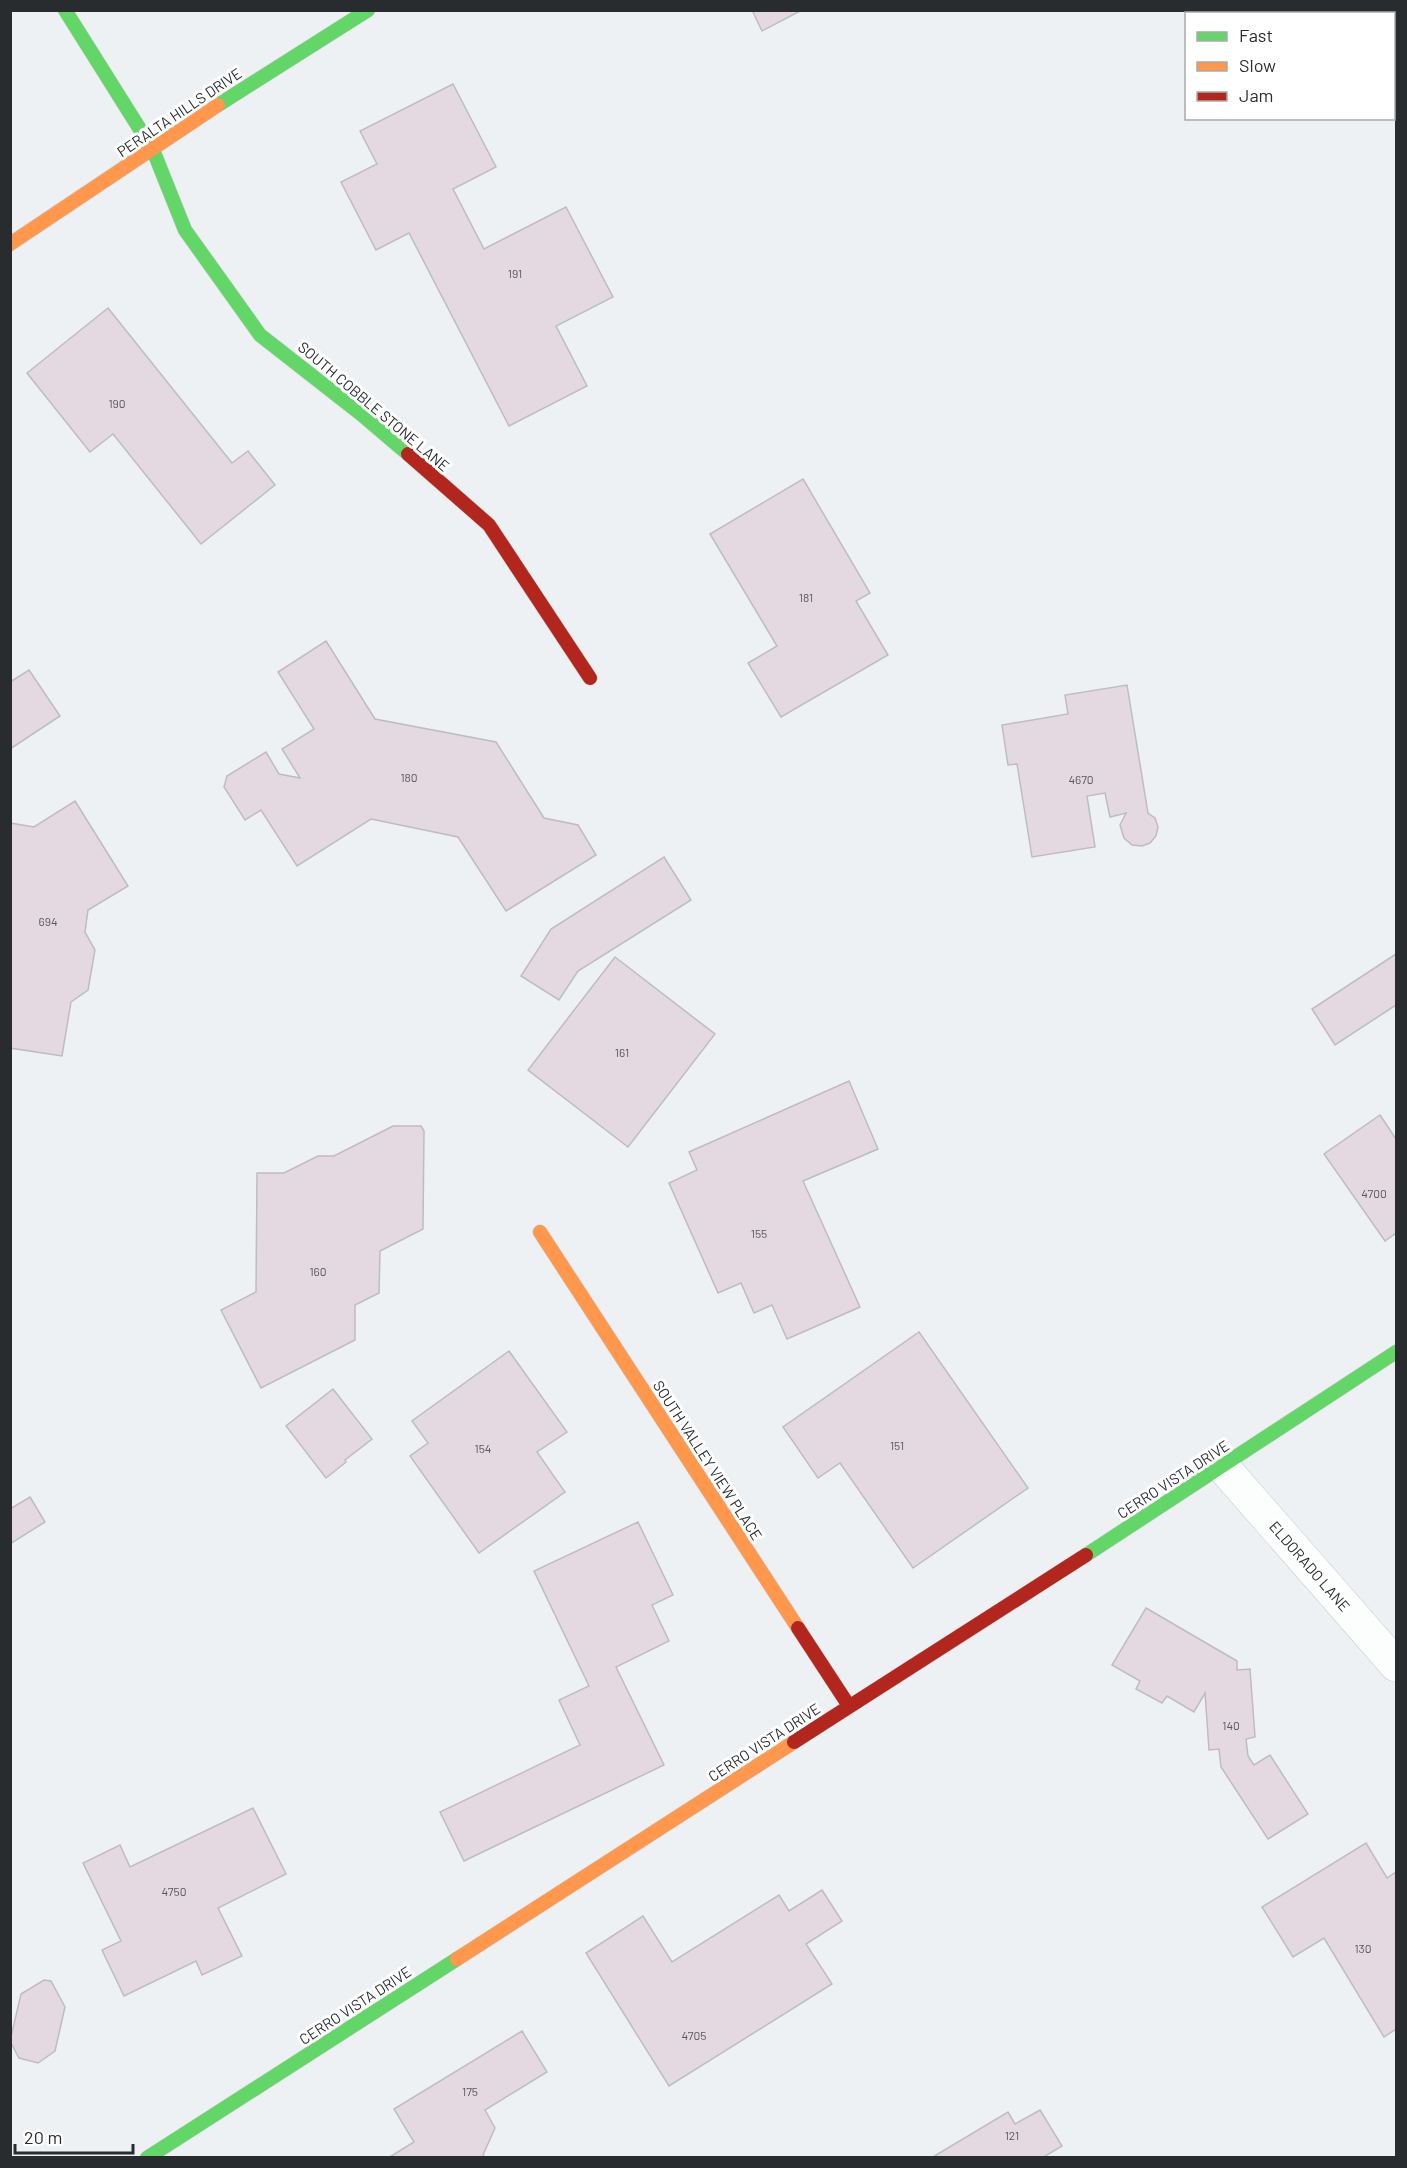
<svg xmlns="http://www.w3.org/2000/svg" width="1407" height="2168" viewBox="0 0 1407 2168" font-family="Barlow,sans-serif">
<rect width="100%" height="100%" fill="#eef1f4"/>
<g fill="#e4d9e0" stroke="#bdbdbf" stroke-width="1.5">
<polygon points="752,10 802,10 762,31"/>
<polygon points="453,84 496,167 453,189 484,249 566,207 613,297 556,326 587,386 509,426 409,233 376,250 341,182 377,164 360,131"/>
<polygon points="108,308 232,463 248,451 275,485 201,544 113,434 90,452 27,373"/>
<polygon points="803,479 870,593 856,601 888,655 781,717 748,663 777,646 710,534"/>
<polygon points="326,641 375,719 496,742 544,818 578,825 596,855 506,911 458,837 371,819 297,866 261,810 245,820 224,787 227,776 266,752 279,774 300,778 282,749 314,729 278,672"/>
<polygon points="29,670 60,716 10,749 10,682"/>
<polygon points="1127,685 1148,813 1155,818 1158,827 1156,836 1150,843 1142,846 1132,845 1124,838 1120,825 1126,813 1110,817 1105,793 1087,796 1095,847 1032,857 1017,764 1008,765 1002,725 1068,714 1065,695"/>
<polygon points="75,801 128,886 88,910 85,932 95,950 88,990 71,1002 62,1056 10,1048 10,823 34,827"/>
<polygon points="664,857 691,900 578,971 559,1000 521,976 551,929"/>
<polygon points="1396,954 1396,1005 1335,1045 1312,1009"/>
<polygon points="615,957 715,1034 628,1147 528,1070"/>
<polygon points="849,1081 878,1149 803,1181 860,1307 787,1339 772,1305 754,1313 741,1283 718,1293 669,1183 697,1170 689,1152"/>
<polygon points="1380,1115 1396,1139 1396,1233 1385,1241 1324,1154"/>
<polygon points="393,1126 421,1126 424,1131 423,1229 380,1251 379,1293 355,1305 355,1340 261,1388 221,1310 256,1292 257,1173 284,1173 318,1156 334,1156"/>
<polygon points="919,1332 1028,1488 913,1568 840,1463 818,1478 783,1427"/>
<polygon points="509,1351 567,1432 537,1452 565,1492 479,1553 410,1456 428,1443 412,1421"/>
<polygon points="333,1389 372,1439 345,1460 346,1462 326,1478 286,1426"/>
<polygon points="30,1497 45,1522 10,1544 10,1509"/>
<polygon points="638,1522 673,1595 652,1605 669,1641 616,1667 664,1765 464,1861 440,1812 580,1745 559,1700 589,1686 534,1571"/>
<polygon points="1146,1608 1237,1661 1237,1670 1250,1669 1255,1737 1246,1739 1248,1756 1254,1765 1270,1755 1308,1814 1268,1839 1221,1767 1219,1749 1209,1750 1205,1693 1194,1712 1167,1696 1162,1703 1136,1689 1140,1681 1112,1665"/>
<polygon points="253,1808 286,1874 218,1908 242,1956 202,1975 196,1961 124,1996 102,1950 121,1941 83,1863 120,1845 130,1867"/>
<polygon points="1366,1843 1387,1878 1396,1872 1396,2029 1384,2037 1324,1938 1293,1957 1262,1907"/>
<polygon points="822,1890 842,1921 806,1944 832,1984 669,2086 586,1953 643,1916 672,1962 779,1895 789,1911"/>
<polygon points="44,1980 51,1981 65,2007 55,2051 38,2063 19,2058 10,2041 21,1994"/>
<polygon points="522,2031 547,2072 485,2110 495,2128 483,2155 485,2158 388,2158 414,2142 394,2109"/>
<polygon points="1040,2110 1062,2146 1042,2158 931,2158 1008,2112 1015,2124"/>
</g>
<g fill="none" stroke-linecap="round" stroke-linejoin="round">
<defs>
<polyline id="street" points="1223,1467 1396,1665"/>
<g id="fast">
<polyline points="65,10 153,150 185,230 260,335 361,414 408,454"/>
<polyline points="218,105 368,10"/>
<polyline points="1086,1555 1396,1352"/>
<polyline points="147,2158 457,1959"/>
</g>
<g id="slow">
<polyline points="10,244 218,105"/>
<polyline points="540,1232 798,1628"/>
<polyline points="457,1959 794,1742"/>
</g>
<g id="jam">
<polyline points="408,454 489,525 590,678"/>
<polyline points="798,1628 849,1706"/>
<polyline points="794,1742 1086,1555"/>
</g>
</defs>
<use href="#street" stroke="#cbcdcf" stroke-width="34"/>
<use href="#fast" stroke="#cbcdcf" stroke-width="15"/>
<use href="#slow" stroke="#cbcdcf" stroke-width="15"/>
<use href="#jam" stroke="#cbcdcf" stroke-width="15"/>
<use href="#street" stroke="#fcfdfd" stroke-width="33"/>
<use href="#fast" stroke="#63d668" stroke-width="14"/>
<use href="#slow" stroke="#ff974d" stroke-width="14"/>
<use href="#jam" stroke="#b3261e" stroke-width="14"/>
</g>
<g text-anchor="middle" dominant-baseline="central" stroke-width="6" stroke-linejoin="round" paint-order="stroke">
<g font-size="12" fill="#59585c">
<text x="515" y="273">191</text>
<text x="117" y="403">190</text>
<text x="806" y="597">181</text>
<text x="409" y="777">180</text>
<text x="1081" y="779">4670</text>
<text x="48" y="921">694</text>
<text x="622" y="1052">161</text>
<text x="1374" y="1193">4700</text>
<text x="759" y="1233">155</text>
<text x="318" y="1271">160</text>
<text x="897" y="1445">151</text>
<text x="483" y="1448">154</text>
<text x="1231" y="1725">140</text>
<text x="174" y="1891">4750</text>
<text x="1363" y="1948">130</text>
<text x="694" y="2035">4705</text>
<text x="470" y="2091">175</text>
<text x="1012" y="2135">121</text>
</g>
<g font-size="15" fill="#292c2e" stroke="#fff">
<text transform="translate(179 112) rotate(-34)">PERALTA HILLS DRIVE</text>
<text transform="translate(374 406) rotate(40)">SOUTH COBBLE STONE LANE</text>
<text transform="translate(708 1460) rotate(57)">SOUTH VALLEY VIEW PLACE</text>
<text transform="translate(1173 1479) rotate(-33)">CERRO VISTA DRIVE</text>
<text transform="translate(1310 1566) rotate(49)">ELDORADO LANE</text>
<text transform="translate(764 1742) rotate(-33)">CERRO VISTA DRIVE</text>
<text transform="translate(355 2005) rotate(-33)">CERRO VISTA DRIVE</text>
</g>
</g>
<rect width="1407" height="2168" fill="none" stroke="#292c2e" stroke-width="24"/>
<rect x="1185" y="12" width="210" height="108" fill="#ffffff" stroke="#a9abab" stroke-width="1.5"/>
<rect x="1197" y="32" width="30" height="9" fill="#63d668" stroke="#a9abab" stroke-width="1.5"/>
<text x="1239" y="42" font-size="18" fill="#292c2e">Fast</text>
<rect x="1197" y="62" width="30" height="9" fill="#ff974d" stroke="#a9abab" stroke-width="1.5"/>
<text x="1239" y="72" font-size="18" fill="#292c2e">Slow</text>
<rect x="1197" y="92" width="30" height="9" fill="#b3261e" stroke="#a9abab" stroke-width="1.5"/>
<text x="1239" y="102" font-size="18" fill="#292c2e">Jam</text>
<path d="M15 2144v9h118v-9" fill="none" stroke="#292c2e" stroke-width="3"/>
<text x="24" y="2144" font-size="18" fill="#292c2e" stroke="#ffffff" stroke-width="4.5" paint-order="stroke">20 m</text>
</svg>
